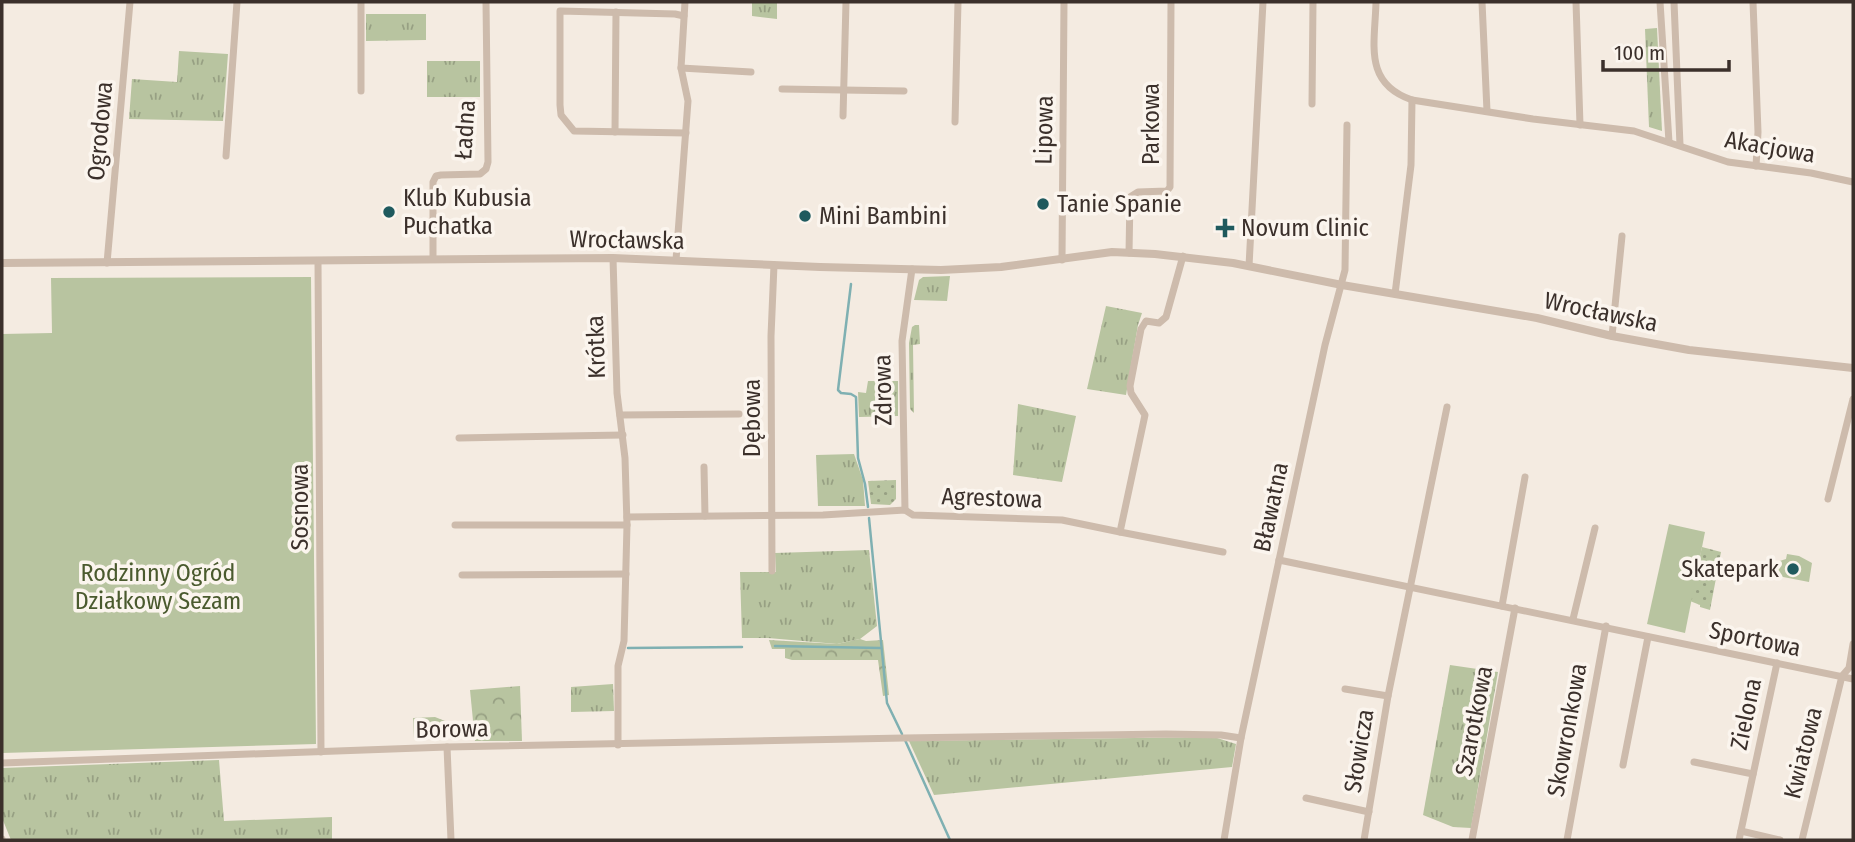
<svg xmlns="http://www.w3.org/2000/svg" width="1855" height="842" viewBox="0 0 1855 842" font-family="'Fira Sans Condensed',sans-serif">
<defs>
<pattern id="grass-tufts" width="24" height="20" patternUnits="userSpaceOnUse" patternTransform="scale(1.75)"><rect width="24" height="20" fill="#b8c4a0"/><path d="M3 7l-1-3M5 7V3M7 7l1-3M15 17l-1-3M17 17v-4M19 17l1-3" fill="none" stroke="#97a083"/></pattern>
<pattern id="forest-crowns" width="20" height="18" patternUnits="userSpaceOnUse" patternTransform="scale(1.75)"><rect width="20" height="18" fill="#b8c4a0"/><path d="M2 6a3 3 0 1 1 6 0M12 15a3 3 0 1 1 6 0" fill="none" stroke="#97a083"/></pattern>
<pattern id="park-dots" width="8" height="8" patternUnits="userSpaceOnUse" patternTransform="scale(1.75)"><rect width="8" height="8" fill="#b8c4a0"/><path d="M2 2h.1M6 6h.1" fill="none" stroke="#97a083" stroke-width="1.8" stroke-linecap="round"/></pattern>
</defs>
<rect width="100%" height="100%" fill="#f4ebe1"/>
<g fill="url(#grass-tufts)">
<polygon points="752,2 777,2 777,19 752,16"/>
<polygon points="366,14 426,14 426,40 366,41"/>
<polygon points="1657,28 1662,131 1649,127 1645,29"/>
<polygon points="179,51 228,54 223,121 129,119 132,79 177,82"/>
<rect x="427" y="61" width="53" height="36"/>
<polygon points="950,276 947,301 914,300 919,280 923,277"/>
<polygon points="1106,306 1142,313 1138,325 1126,395 1087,389"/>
<polygon points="915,325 919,325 920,344 913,345 914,413 910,409 909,343 912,327"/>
<polygon points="868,381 898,381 898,416 859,417 858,392 866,393"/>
<polygon points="1018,404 1076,416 1062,482 1013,475"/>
<polygon points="854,454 863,480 865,506 818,506 816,455"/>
<polygon points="869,550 877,626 860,639 837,644 768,638 742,638 740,572 776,572 775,553"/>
<polygon points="1450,665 1498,672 1471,828 1453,827 1423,815"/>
<polygon points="613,684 614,711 571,712 571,687"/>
<polygon points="1214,737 1236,744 1232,767 934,795 909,741"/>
<polygon points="219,760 224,821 332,817 332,840 11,840 2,818 2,768"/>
</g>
<g fill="url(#forest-crowns)">
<polygon points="860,639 866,641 883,640 889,695 883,696 878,660 792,660 785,658 785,649 772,649 769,640 837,644"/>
<polygon points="520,686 522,741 475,741 470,690"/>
<polygon points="435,717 455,725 455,733 437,737 414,738 413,718"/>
</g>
<g fill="url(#park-dots)">
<polygon points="896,480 896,499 890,505 871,504 868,481"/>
<polygon points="1702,547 1721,552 1710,610 1700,607 1700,605 1690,601"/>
</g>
<g fill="#b8c4a0">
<polygon points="311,277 316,744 2,753 2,334 52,333 51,278"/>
<polygon points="1669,524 1705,532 1685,633 1647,624"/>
<polygon points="1787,554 1799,556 1812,563 1809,582 1773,575 1776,562 1786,559"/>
</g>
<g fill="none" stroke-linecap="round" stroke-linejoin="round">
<g stroke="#7fb0b2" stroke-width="2.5">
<polyline points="851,284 838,390 841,393 851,394 856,397 858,458 865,484 868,507"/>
<polyline points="869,518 887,703 902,734"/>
<polyline points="775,646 880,648"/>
<polyline points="628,648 742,647"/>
<polyline points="905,740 950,840"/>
</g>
<g stroke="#cdbbac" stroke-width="7">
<polyline points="361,2 361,91"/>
<path d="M 1376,2 C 1375,44 1363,83 1412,100 L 1533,119 L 1634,131 L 1728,162 L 1811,173 L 1853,182"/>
<polyline points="1482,2 1487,111"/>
<polyline points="1576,2 1580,125"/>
<polyline points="1660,2 1669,142"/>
<polyline points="1674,2 1680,145"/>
<polyline points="1753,2 1758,132 1756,166"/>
<polyline points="684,16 675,14 560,11 560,105 561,115 574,131 686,133"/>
<polyline points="681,68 751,72"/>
<polyline points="782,89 904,91"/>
<polyline points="1312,104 1313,2"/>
<polyline points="843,116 846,2"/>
<polyline points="955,122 958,2"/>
<polyline points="615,132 616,12"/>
<polyline points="226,156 237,2"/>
<polyline points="1129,253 1130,197 1138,192 1167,191 1170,187 1171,2"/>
<polyline points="1183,256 1166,317 1159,323 1146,321 1141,329 1130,386 1131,393 1145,415 1120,532 1223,552"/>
<polyline points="613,258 617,393 625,458 627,525 624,641 618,666 618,745"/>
<polyline points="433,259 433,182 436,176 441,175 480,174 486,169 488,162 486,2"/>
<polyline points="676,260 688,101 681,68 685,2"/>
<polyline points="1062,260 1064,2"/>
<polyline points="318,261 321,752"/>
<polyline points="107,263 130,2"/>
<polyline points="1249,266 1263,2"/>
<polyline points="1395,294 1411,165 1412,100"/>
<polyline points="1612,336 1622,236"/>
<polyline points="620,415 739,414"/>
<polyline points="459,438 623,435"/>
<polyline points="704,467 705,516"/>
<polyline points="1828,499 1853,399"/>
<polyline points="905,510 902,341 912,269"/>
<polyline points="627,517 823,515 905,510 913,515 1062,520 1120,532"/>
<polyline points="455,525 627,525"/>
<polyline points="1279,560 1853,679"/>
<polyline points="772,571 771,336 774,265"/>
<polyline points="462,575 626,574"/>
<polyline points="1502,606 1525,477"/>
<polyline points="1573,619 1595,528"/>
<polyline points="1345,689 1388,696"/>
<polyline points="447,747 451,840"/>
<polyline points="1694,762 1753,774"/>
<polyline points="2,763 447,747 904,738 1166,734 1221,735 1241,738"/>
<polyline points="1623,765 1648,637"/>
<polyline points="1306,798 1369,812"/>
<polyline points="1741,831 1780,840"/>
<polyline points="2,839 2,840"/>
<polyline points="1224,840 1241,738 1325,345 1345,270 1347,125"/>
<polyline points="1364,840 1388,696 1447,407"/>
<polyline points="1472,840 1515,608"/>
<polyline points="1567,840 1606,626"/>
<polyline points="1739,840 1777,663"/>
<polyline points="1802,840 1842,676 1849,668 1853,644"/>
</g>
<polyline stroke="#cdbbac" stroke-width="8" points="2,263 613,258 820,267 941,270 1001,267 1112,252 1155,254 1233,263 1342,285 1537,318 1612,336 1689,350 1853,368"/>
</g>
<g fill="#1f5a5e" stroke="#fbf5ee" stroke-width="2.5">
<circle cx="1043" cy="204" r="7"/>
<circle cx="389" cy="212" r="7"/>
<circle cx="805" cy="216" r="7"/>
<path d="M1221.5 217.5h7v7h7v7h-7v7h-7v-7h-7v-7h7z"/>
<circle cx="1793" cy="569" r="7"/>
</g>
<g text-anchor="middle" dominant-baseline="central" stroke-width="7" stroke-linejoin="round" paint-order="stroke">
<g font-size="24" fill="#3b302b" stroke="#fbf5ee">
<text transform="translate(1151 124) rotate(-90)">Parkowa</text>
<text transform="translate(465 130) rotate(-86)">Ładna</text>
<text transform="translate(1044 130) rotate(-89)">Lipowa</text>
<text transform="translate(100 131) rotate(-85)">Ogrodowa</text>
<text transform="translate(1770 147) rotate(10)">Akacjowa</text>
<text transform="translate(627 240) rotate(1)">Wrocławska</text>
<text transform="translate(1601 312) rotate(12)">Wrocławska</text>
<text transform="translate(596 347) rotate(-92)">Krótka</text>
<text transform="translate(883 390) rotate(-91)">Zdrowa</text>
<text transform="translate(752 418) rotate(-90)">Dębowa</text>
<text transform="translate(992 498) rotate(2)">Agrestowa</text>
<text transform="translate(300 507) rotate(-90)">Sosnowa</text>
<text transform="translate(1271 507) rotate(-78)">Bławatna</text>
<text transform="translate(1755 639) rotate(12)">Sportowa</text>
<text transform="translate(1746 714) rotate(-78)">Zielona</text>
<text transform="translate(1474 721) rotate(-79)">Szarotkowa</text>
<text transform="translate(452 729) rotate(-1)">Borowa</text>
<text transform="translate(1567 730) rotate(-80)">Skowronkowa</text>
<text transform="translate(1359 751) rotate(-81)">Słowicza</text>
<text transform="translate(1803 753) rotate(-76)">Kwiatowa</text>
</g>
<g font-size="24" fill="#3b302b" stroke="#fbf5ee" text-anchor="start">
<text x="403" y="198">Klub Kubusia<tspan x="403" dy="28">Puchatka</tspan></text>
<text x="1057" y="204">Tanie Spanie</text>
<text x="819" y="216">Mini Bambini</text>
<text x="1241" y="228">Novum Clinic</text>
<text x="1779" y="569" text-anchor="end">Skatepark</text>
</g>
<g font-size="24" fill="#4a5a2e" stroke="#fbf5ee">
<text x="158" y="573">Rodzinny Ogród<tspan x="158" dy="28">Działkowy Sezam</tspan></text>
</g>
</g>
<rect width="1855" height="842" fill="none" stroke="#3b302b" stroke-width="7"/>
<path d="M1603 60v10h126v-10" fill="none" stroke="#3b302b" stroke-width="3.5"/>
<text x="1614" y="60" font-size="21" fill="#3b302b" stroke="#fbf5ee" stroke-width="5" paint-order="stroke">100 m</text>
</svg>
